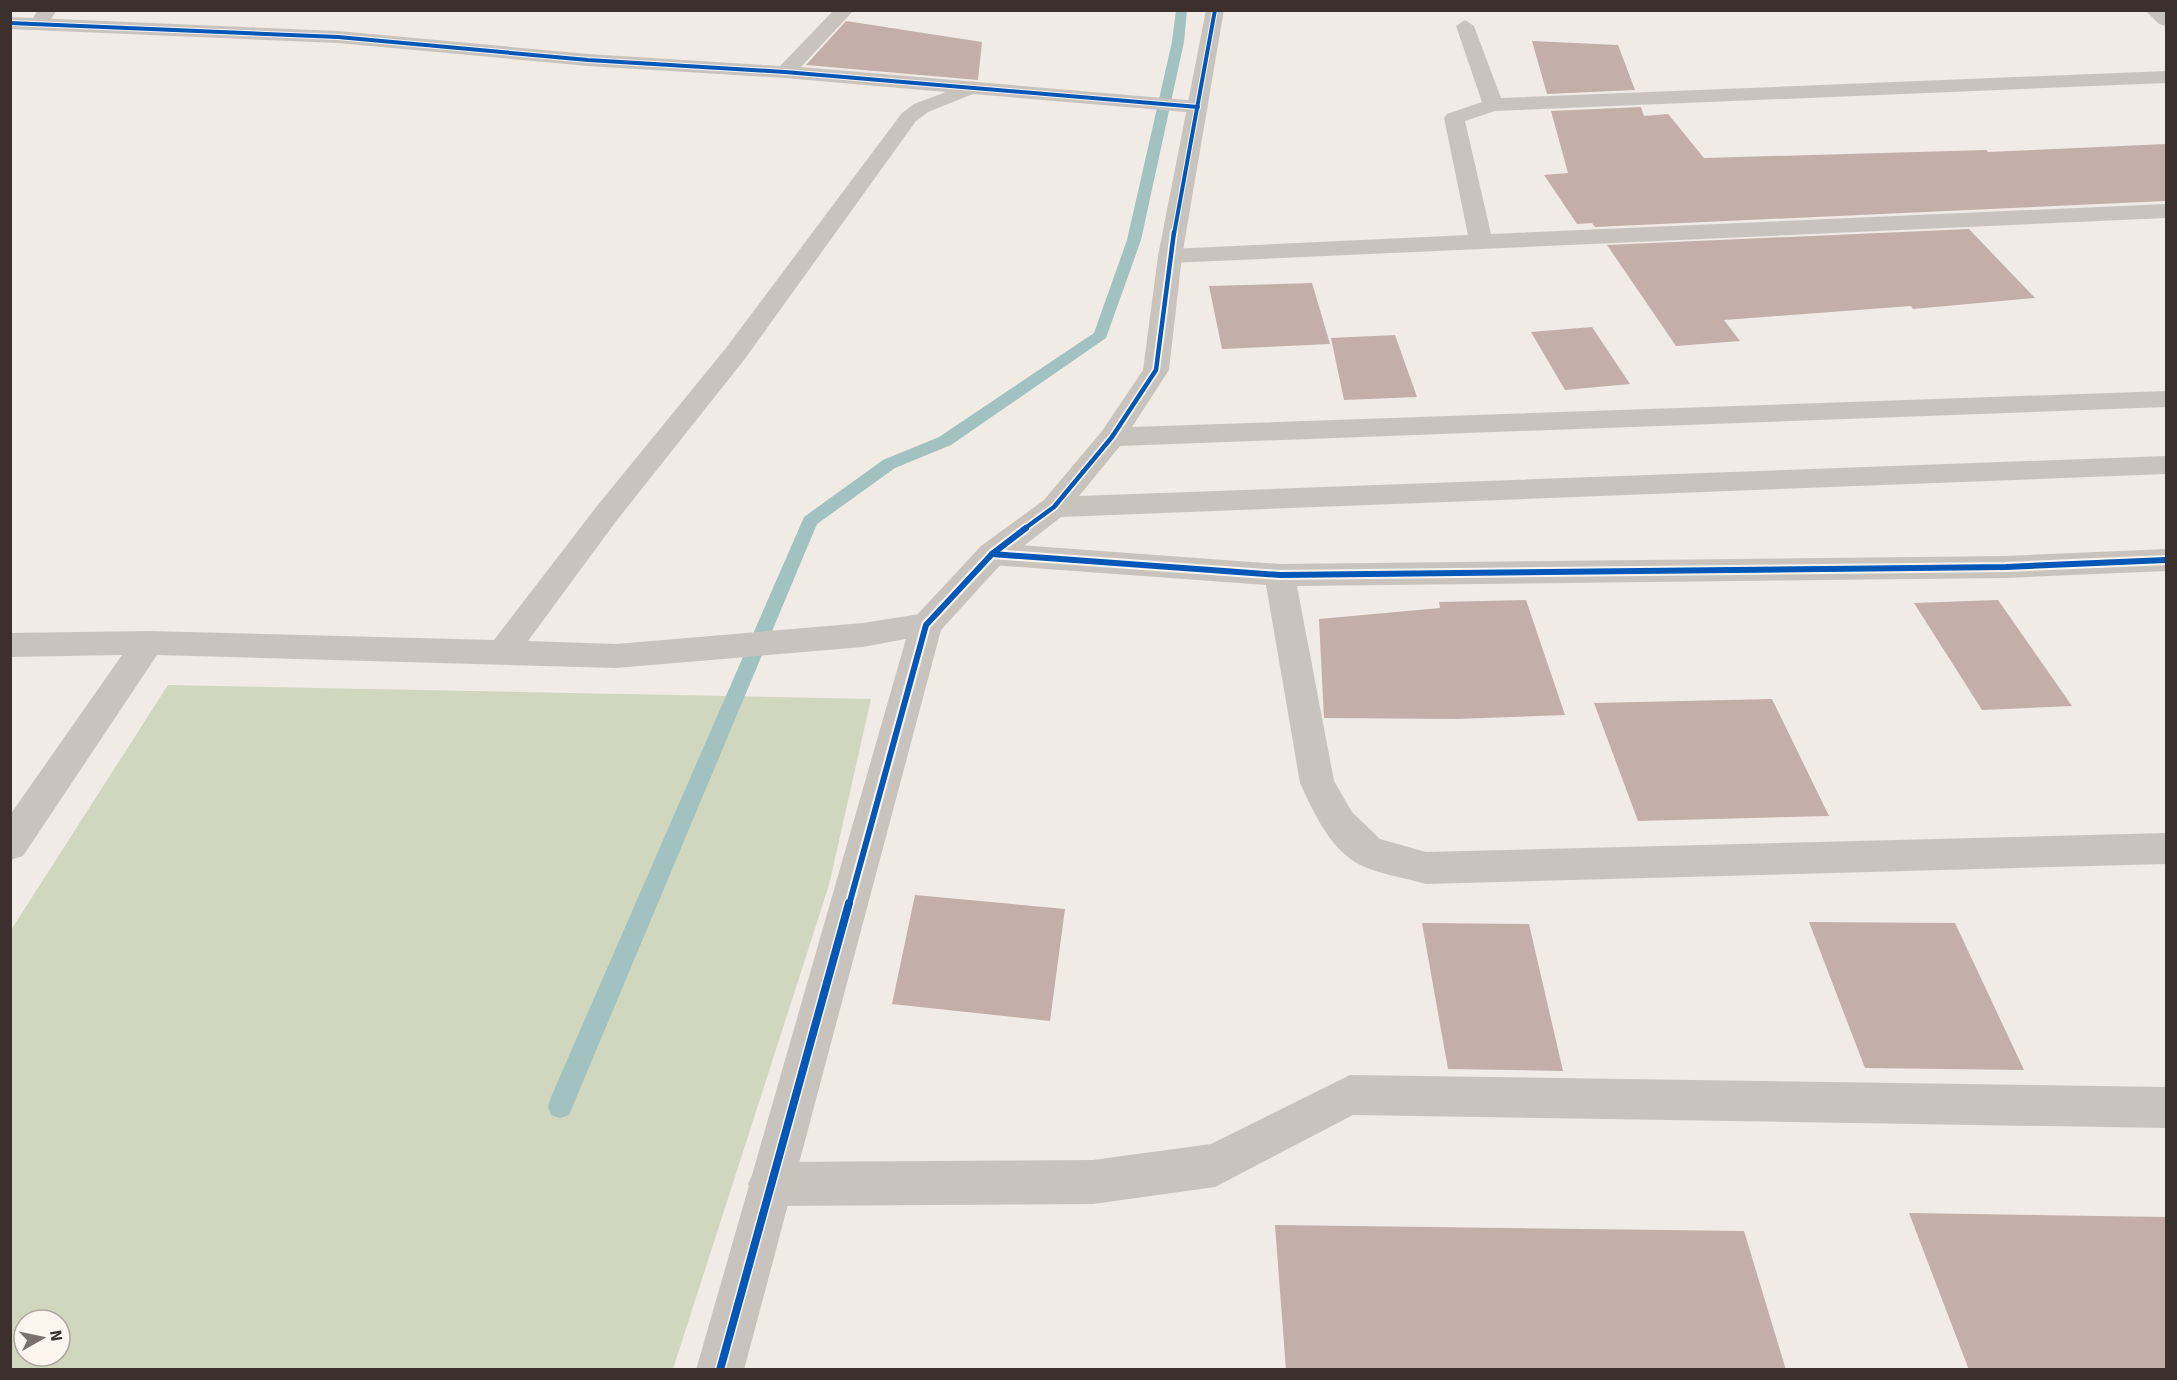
<svg xmlns="http://www.w3.org/2000/svg" width="2177" height="1380" viewBox="0 0 2177 1380" font-family="Signika,sans-serif">
<rect width="100%" height="100%" fill="#f0ebe5"/>
<path fill="#d1d6bf" fill-rule="evenodd" d="M 168,685 L 871,699 L 829,885 L 673,1369 L 11,1369 L 11,930 ZM 24,1320 L 60,1320 L 60,1356 L 24,1356 Z"/>
<g fill="none" stroke-linecap="round" stroke-linejoin="round">
<polygon fill="#a1c2c1" fill-rule="evenodd" points="1176,10 1187,10 1184,42 1141,240 1106,338 951,445 895,468 817,524 569,1115 560,1118 551,1115 548,1106 551,1097 804,517 883,460 939,437 1094,333 1127,240 1172,42"/>
</g>
<g fill="#c3afa7">
<polygon points="846,21 982,42 978,80 806,65"/>
<polygon points="1532,41 1618,45 1635,90 1547,94"/>
<polygon points="1641,107 1644,116 1668,114 1704,158 1986,150 1988,152 2166,144 2166,201 1595,227 1592,223 1577,224 1544,175 1568,173 1551,111"/>
<polygon points="1969,229 2035,298 1913,309 1911,306 1724,320 1740,341 1676,346 1607,245"/>
<polygon points="1312,283 1330,344 1222,349 1209,286"/>
<polygon points="1592,327 1630,384 1565,390 1531,332"/>
<polygon points="1395,335 1417,397 1344,400 1331,338"/>
<polygon points="1526,600 1565,715 1456,719 1324,718 1319,619 1440,608 1439,602"/>
<polygon points="1998,600 2072,706 1982,710 1914,603"/>
<polygon points="1772,699 1829,816 1638,821 1594,703"/>
<polygon points="915,895 1065,909 1050,1021 892,1004"/>
<polygon points="1809,922 1955,923 2024,1070 1865,1068"/>
<polygon points="1422,923 1529,924 1563,1071 1448,1069"/>
<polygon points="1909,1213 2166,1217 2166,1370 1969,1370"/>
<polygon points="1275,1225 1744,1231 1786,1370 1286,1370"/>
</g>
<g fill="none" stroke-linecap="round" stroke-linejoin="round">
<g fill="#c9c3be" fill-rule="evenodd">
<polygon points="38,10 57,10 45,28 38,30 29,24"/>
<polygon points="1350,1075 2166,1087 2166,1128 1353,1115 1215,1187 1093,1204 770,1206 755,1199 748,1184 755,1169 770,1162 1093,1160 1211,1144"/>
</g>
<g fill="#c9c3be" fill-rule="evenodd">
<polygon points="834,10 854,10 801,67 1198,101 1205,103 1208,107 1205,111 1198,113 973,94 928,112 916,121 744,360 617,520 528,641 616,644 863,623 926,613 937,617 942,625 937,633 863,647 616,668 157,655 23,856 10,860 10,815 122,655 10,657 10,633 148,631 494,640 597,506 726,348 902,113 914,104 946,92 785,78 588,66 338,43 10,29 10,17 338,31 588,54 780,66"/>
<polygon points="2145,10 2166,10 2166,26 2159,24"/>
<polygon points="1465,20 1474,26 1501,98 2166,71 2166,83 1495,111 1465,121 1491,234 2166,204 2166,218 1170,263 1162,261 1158,256 1162,251 1170,249 1468,235 1444,118 1447,114 1482,102 1456,26"/>
<path d="M 992,543 L 1280,564 L 2006,556 L 2166,549 L 2166,571 L 2006,578 L 1297,586 L 1334,781 L 1352,812 L 1380,839 L 1426,852 L 2166,833 L 2166,864 L 1426,884 C 1406,878 1372,873 1355,862 C 1328,845 1313,811 1300,783 L 1266,585 L 992,565 L 981,562 L 977,554 L 981,546 Z"/>
</g>
<polygon fill="#c9c3be" fill-rule="evenodd" points="1206,10 1224,10 1182,256 1169,370 1132,427 2166,391 2166,407 1120,446 1079,496 2166,456 2166,474 1061,517 1003,562 941,630 744,1370 696,1370 910,625 915,617 981,546 1044,500 1102,431 1143,370 1158,256"/>
<defs>
<g id="cycleway-far3">
<polyline points="10,23 338,37 588,60 785,72 1198,107"/>
<polyline points="1174,234 1215,10"/>
</g>
<polyline id="cycleway-far2" points="1024,529 1054,507 1112,437 1156,370 1174,232"/>
<g id="cycleway-far1">
<polyline points="992,554 1280,575 2006,567 2166,560"/>
<polyline points="849,905 926,625 992,554 1026,528"/>
</g>
<polyline id="cycleway" points="720,1370 849,903"/>
</defs>
<use href="#cycleway-far3" stroke="#fbf5ee" stroke-width="6"/>
<use href="#cycleway-far2" stroke="#fbf5ee" stroke-width="8"/>
<use href="#cycleway-far1" stroke="#fbf5ee" stroke-width="10"/>
<use href="#cycleway" stroke="#fbf5ee" stroke-width="11"/>
<use href="#cycleway-far3" stroke="#0057b8" stroke-width="4"/>
<use href="#cycleway-far2" stroke="#0057b8" stroke-width="4.5"/>
<use href="#cycleway-far1" stroke="#0057b8" stroke-width="6"/>
<use href="#cycleway" stroke="#0057b8" stroke-width="8"/>
</g>
<rect width="2177" height="1380" fill="none" stroke="#3b302b" stroke-width="24"/>
<g transform="translate(42 1338) rotate(81)"><circle r="28" fill="#fbf5ee" stroke="#aea6a0" stroke-width="1.5"/>
<path d="M0-4.5L10 22L0 15L-10 22Z" fill="#7a716c"/>
<text y="-9" font-size="16" font-weight="bold" text-anchor="middle" fill="#3b302b">N</text>
</g>
</svg>
